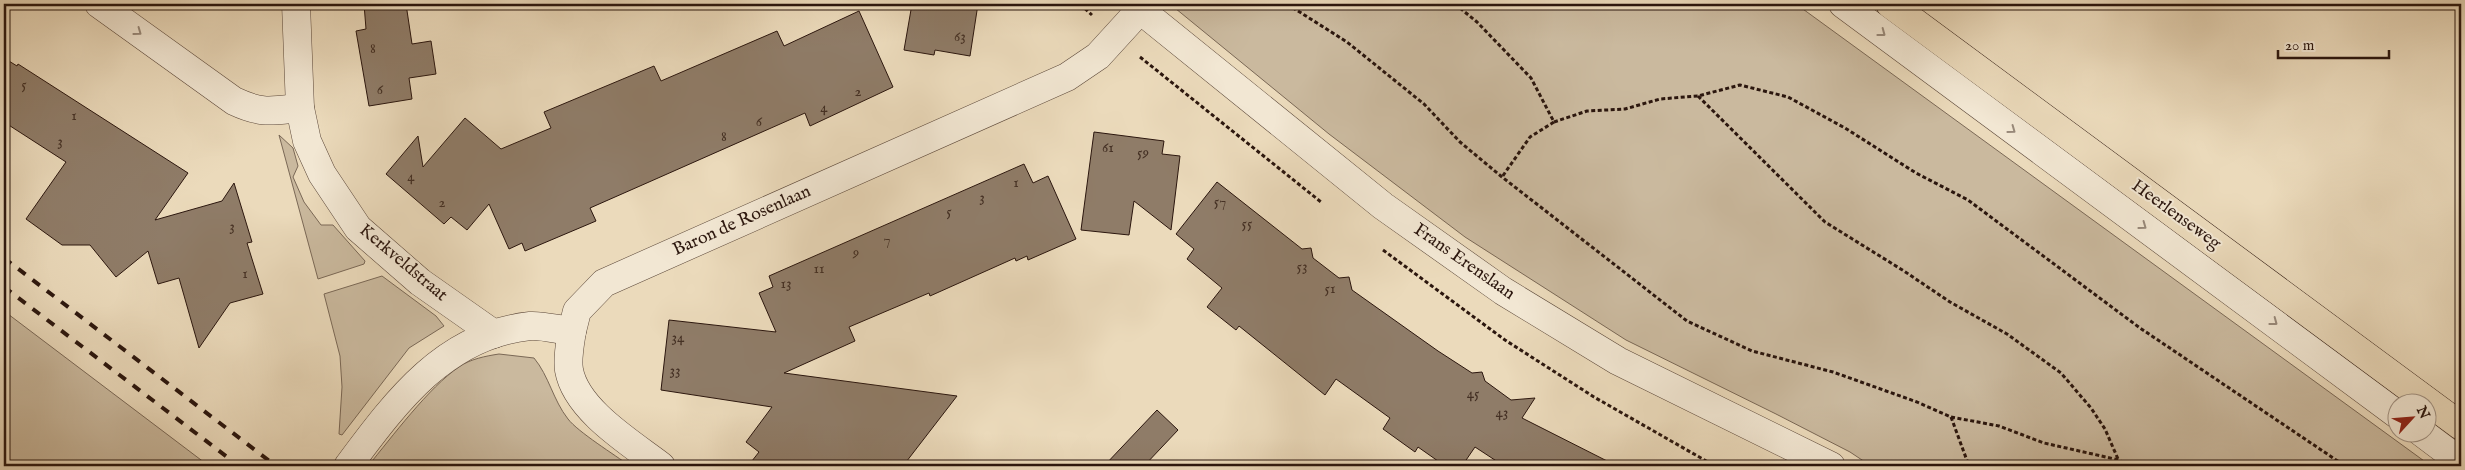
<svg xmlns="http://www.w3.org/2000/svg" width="2465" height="470" viewBox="0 0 2465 470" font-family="'IM FELL English',serif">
<rect width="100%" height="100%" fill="#ebdabb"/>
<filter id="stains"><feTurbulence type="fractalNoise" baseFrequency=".004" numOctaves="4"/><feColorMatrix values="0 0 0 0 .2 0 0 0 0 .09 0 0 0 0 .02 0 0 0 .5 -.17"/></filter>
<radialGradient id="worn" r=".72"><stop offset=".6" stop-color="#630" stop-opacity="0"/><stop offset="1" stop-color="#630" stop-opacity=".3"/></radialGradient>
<g fill="#cab99e" stroke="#7a6856">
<polygon points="1170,4 1796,4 2431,466 1871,466 1850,452 1776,414 1626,340 1465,237 1329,134"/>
<polygon points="279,135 293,148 298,166 293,177 304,202 321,225 333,225 365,261 364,264 318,279"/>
<polygon points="382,276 436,316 444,326 409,348 342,435 339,434 342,387 340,356 324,294"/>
<polygon points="4,311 209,466 4,466"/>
<path d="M 499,354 L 534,358 C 549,376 553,400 568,419 C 578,432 615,455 630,466 L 368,466 C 392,437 429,387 459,367 C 470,359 486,356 499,354 Z"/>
</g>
<g fill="#8f7c68" stroke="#2b160e">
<polygon points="364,4 406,4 412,44 431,41 436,74 409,78 412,99 369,106 356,31 366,29"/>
<polygon points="912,4 978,4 970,56 935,50 934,55 904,50"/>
<polygon points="859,11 893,87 810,126 805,113 649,182 590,208 596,221 525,251 522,243 509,249 489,204 467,230 451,217 444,224 386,174 418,136 423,167 465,118 501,149 551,128 544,112 654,66 661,81 777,31 784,46"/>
<polygon points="4,58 17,66 18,64 188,173 155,220 222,201 234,183 252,242 247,243 263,294 230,303 199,348 179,278 158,284 148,251 116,277 90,245 62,245 26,219 66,162 4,122"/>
<polygon points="1094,132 1164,141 1162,154 1180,156 1171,230 1134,201 1129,235 1081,230"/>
<polygon points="1024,164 1033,183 1048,176 1076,239 1028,260 1027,256 1016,261 1015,258 930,296 929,293 849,327 855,341 784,373 957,396 903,466 748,466 759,452 746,442 772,407 661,390 669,320 776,332 759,293 773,287 769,276"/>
<polygon points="1217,182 1302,249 1311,248 1313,258 1339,278 1349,277 1352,290 1438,351 1472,373 1482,372 1485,381 1511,400 1535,398 1522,418 1617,466 1504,466 1475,447 1462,466 1445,466 1418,447 1415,452 1383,429 1390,418 1336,379 1325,395 1239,326 1236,330 1207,307 1222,288 1187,259 1194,249 1176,234"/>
<polygon points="1157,410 1178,430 1144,466 1104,466"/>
</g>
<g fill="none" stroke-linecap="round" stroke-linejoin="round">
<defs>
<g id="minor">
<path d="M 99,4 L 234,101 C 262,114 270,111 300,108"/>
<polyline points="296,4 300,108 307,141 322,174 358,228 420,282 494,334"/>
<polyline points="1133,4 1383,206 1503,291 1618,361 1831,466"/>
<polyline points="1843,4 2398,415"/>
<path d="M 572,331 C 570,344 567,358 569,370 C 576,410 631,443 661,466"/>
<polyline points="2421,432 2461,462"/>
<path d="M 348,466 C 395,403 444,335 530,326 C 543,325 559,330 572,331 L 577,311 L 604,283 L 1067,77 L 1098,56 L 1140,10"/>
</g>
<polyline id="major" points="1890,4 2461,426"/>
</defs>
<use href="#minor" stroke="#5b4739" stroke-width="29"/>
<use href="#major" stroke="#2b160e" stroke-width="29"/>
<g stroke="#2b160e" stroke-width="3" stroke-dasharray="4 2.5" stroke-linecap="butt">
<polyline points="1080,4 1092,15"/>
<polyline points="1287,4 1347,42 1424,104 1460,142 1502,177 1687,321 1752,351 1833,372 1917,402 1951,417 1999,426 2044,443 2119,460 2128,466"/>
<polyline points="1455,4 1477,22 1531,78 1554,122 1530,137 1502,177"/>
<polyline points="1140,57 1321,202"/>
<polyline points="1698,96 1825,222 1904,271 1950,302 2007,334 2061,373 2091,408 2105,429 2118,459"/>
<polyline points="1554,122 1587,111 1625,109 1660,99 1698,96 1740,85 1788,97 1845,128 1916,173 1968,200 2140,328 2345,466"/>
<polyline points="1383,250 1505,340 1594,397 1715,466"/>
<polyline points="1951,417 1969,466"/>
</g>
<use href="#minor" stroke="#f2e7d3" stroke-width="28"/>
<use href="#major" stroke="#ebdabb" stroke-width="28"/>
<g stroke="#2b160e" stroke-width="4" stroke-dasharray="9 9" stroke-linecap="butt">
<polyline points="4,258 276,466"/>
<polyline points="4,287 239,466"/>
</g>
</g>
<defs><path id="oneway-chevron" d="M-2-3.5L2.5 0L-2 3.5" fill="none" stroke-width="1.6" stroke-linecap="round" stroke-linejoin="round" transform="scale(1.25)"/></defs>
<g stroke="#98897a">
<use href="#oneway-chevron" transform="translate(138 32) rotate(36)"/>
<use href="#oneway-chevron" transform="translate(1882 33) rotate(37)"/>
<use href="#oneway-chevron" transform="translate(2012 130) rotate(36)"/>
<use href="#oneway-chevron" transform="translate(2143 226) rotate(36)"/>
<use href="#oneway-chevron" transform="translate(2274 322) rotate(37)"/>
</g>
<g text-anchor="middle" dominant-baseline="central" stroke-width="4" stroke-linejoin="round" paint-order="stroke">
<g font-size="15" fill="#443024">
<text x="960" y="36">63</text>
<text x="373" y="48">8</text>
<text x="24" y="84">5</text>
<text x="380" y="89">6</text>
<text x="858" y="91">2</text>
<text x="824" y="107">4</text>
<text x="74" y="115">1</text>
<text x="759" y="121">6</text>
<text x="724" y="136">8</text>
<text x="60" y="141">3</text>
<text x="1108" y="147">61</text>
<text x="1143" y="152">59</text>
<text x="411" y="176">4</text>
<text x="1016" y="182">1</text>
<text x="982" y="197">3</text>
<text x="1220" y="201">57</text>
<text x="442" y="202">2</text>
<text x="949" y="211">5</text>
<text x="1247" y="223">55</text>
<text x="232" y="226">3</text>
<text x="887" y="239">7</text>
<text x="856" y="252">9</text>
<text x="1302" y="266">53</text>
<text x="819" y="268">11</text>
<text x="245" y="273">1</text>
<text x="786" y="283">13</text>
<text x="1330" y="288">51</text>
<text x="678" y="337">34</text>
<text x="675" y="370">33</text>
<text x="1473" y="393">45</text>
<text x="1502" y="412">43</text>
</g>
<g font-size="18" fill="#2b160e" stroke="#f2e7d3">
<text transform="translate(2176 215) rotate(36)">Heerlenseweg</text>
<text transform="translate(742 221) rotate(-24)">Baron de Rosenlaan</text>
<text transform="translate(1464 262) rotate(35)">Frans Erenslaan</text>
<text transform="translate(403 263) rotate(40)">Kerkveldstraat</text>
</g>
</g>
<rect width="2465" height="470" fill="none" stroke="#ebdabb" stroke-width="20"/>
<rect x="5" y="5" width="2455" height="460" fill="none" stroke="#2b160e" stroke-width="2.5"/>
<rect x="10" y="10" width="2445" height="450" fill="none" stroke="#2b160e"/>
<g transform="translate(2412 418) rotate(64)"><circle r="24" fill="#f2e7d3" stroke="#a29384"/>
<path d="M0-4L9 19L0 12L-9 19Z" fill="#8f2418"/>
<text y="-8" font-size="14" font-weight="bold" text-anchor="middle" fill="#2b160e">N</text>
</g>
<path d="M2278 50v8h111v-8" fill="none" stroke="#2b160e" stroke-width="2.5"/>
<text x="2285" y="50" font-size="15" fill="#2b160e" stroke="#f2e7d3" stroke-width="4" paint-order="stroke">20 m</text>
<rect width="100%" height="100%" filter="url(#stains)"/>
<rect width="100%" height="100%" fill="url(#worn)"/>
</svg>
